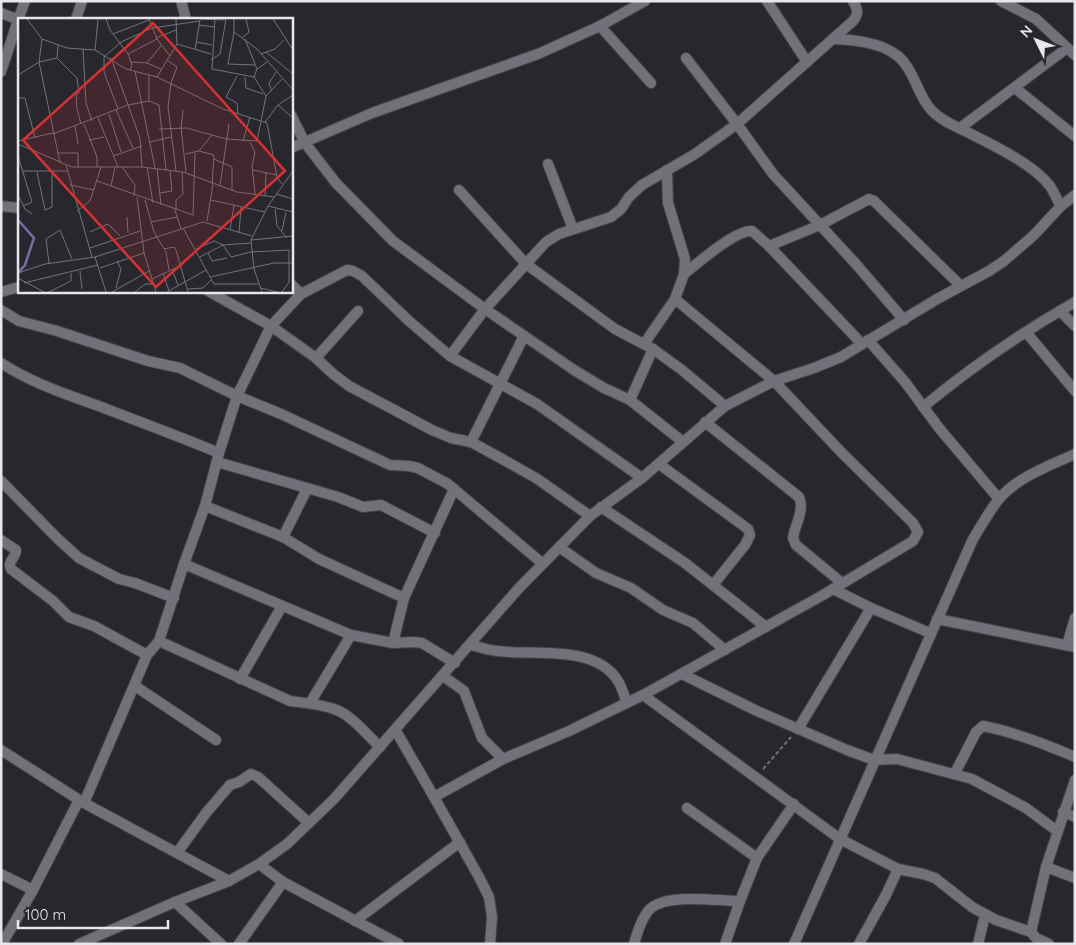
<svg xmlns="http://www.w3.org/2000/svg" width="1076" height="945" viewBox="0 0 1076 945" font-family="Quicksand,sans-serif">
<rect width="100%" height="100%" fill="#28272e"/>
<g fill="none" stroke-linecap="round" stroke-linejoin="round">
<defs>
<g id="minor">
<polyline points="181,1 186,19"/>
<polyline points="767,1 807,62"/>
<polyline points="1001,1 1036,19 1075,55"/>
<polyline points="1,13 19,20"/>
<polyline points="76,19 82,1"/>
<polyline points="600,26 651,83"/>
<path d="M 833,39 C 854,40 878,42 895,54 C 916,68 917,101 938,116 C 948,124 960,128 971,134 C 995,146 1034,165 1050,186 C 1054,192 1057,200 1061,206"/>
<polyline points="686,58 737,124 773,174 855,263 904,320"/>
<polyline points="1,72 18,20 25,1"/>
<polyline points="1015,88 1075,136"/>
<polyline points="291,115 305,143 336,183 393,241 485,309 574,370 604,388 630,400 683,442"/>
<polyline points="960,128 1067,48"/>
<polyline points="291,148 372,113 538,54 600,26 645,1"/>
<polyline points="548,164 573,229"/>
<polyline points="459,190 526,264 615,329 653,349 682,370 725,406"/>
<polyline points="1,206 19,208"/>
<polyline points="769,246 820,225 869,199 874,201 961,286"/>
<path d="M 684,274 C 698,263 735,230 752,231 L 769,246 L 862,344"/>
<polyline points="291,284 301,294"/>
<polyline points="208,291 271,326 316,358 332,373 349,386 432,430 451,438 471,442 495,455 536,478 590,516"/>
<polyline points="1,292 19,287"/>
<polyline points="1,310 19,321 57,331 148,361 180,368 237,396 281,414 390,465 409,466 418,468 448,484 542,563"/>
<polyline points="1060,311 1075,326"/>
<polyline points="1026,332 1075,391"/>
<polyline points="868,340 905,382 939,428 999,499"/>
<polyline points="644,344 675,299 684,274 685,259 668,203 667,170"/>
<path d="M 450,356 L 485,309 L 546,242 L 559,234 L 611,217 L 621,209 L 629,197 L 642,185 L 695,154 L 737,124 L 853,21 C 859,14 858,9 853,1"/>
<polyline points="316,358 358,311"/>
<path d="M 1,363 C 33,384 69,395 104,408 C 142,423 181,437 219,453"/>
<polyline points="630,400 653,349"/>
<path d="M 923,407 C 970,368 1021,333 1075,302"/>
<path d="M 705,422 L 799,497 C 805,510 795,524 793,538 L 796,545 L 842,583"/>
<polyline points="471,442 524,336"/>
<polyline points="217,462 338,497 363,507 381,505 435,533"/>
<polyline points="659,464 748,529 750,535 745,545 713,585"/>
<polyline points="1,481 58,539 79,558 119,579 135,583 174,598"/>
<polyline points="205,506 283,537 319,559 404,598"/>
<polyline points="601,507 685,563 766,627"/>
<polyline points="283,537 307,489"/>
<path d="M 1,540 L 16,550 C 16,558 7,561 11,569 L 53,601 L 69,617 L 94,626 L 147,655"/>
<polyline points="559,547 596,573 631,588 663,610 693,623 725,650"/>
<polyline points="184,564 351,635 393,643 414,642 422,643 455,663"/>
<polyline points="833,589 871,608 930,633"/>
<polyline points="937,619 1075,647"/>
<path d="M 159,641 L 290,701 C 305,703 320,704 334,709 C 352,715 366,734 380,747"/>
<polyline points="393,643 404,598 454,489"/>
<path d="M 471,645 C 479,647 488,650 497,651 C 534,656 595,644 618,681 C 622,687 624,696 627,703"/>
<polyline points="1067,645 1075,618"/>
<polyline points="682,674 757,711 847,750 874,760 897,759 972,779 1026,808 1057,831"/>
<polyline points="443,676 464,691 482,738 503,759"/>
<polyline points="240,679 282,606"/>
<polyline points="135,686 216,740"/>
<polyline points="643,695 840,839 898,869 886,895 859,944"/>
<polyline points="310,703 351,635"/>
<polyline points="798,729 871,608"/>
<polyline points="396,731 434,797 479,877 489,897 492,917 490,944"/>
<polyline points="1,750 84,803 229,881"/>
<path d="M 955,773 L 976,732 L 983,726 C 1015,732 1045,744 1075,757"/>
<polyline points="434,797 503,759 569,731 643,695 823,595 913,541 918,532 913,523 841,452 774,381 675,299"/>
<polyline points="84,803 147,655 159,641 184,564 205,506 219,453 237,396 271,326 301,294 347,270 353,271 362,276 409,321 450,356 537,404 642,478"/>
<polyline points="687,808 757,858"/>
<polyline points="1063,812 1075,817"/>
<polyline points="177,853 206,813 230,785 239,782 251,774 258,777 309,823"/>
<polyline points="259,864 283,882 399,944"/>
<polyline points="1046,867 1075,878"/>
<polyline points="898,869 923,874 935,878 972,907 996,920 1031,932 1036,938 1049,944"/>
<polyline points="1,874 33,890"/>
<polyline points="175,902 221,944"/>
<polyline points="355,921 460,842"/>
<polyline points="1031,932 1046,867 1075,780"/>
<polyline points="2,944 33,890 79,800"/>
<polyline points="79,944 175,902 229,881 259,864 287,844 334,799 519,588 590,516 642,478 725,406 774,381 814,368 841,357 937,299 989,271 1004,261 1034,235 1061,206 1075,195"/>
<polyline points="239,944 283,882"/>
<path d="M 634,944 C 637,933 642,916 651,908 C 669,893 717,901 740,901"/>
<polyline points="725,944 740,901 757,858 794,804"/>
<path d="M 794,944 L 973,539 C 981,526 989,512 998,500 C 1017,477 1049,466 1075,454"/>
<polyline points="978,944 985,915"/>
</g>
</defs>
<use href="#minor" stroke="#444349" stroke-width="12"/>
<polyline stroke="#717076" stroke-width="2" stroke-dasharray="4 2.5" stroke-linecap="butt" points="763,769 791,737"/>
<use href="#minor" stroke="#727179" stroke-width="10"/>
</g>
<g transform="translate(18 18)">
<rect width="275" height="275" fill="#28272e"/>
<path fill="none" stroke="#756ea1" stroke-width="2.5" d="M 0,202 L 16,220 L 7,247 L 0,255"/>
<path fill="none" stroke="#74737a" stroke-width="1" d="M 9,1 L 24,21 L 49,30 L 77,32 L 108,51 L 139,59 L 205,91 L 249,105 L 259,159 L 264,166M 88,1 L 92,12 L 110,36 L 114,47 L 112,52M 131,1 L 139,21 L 152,38M 182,1 L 207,2M 216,1 L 216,14 L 239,31 L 275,72M 255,1 L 275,32M 181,7 L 196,9M 216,14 L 210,46 L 237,47M 95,16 L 131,2M 225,19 L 231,14 L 228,1M 138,20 L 158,12M 24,21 L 21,44 L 42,145M 227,21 L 239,51M 179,24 L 194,27M 159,26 L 193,36M 40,27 L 39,40 L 59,60 L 61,75 L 58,77 L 59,91 L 63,106M 65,31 L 68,85 L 74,103M 77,32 L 80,1M 177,32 L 182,2M 248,34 L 275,56M 110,36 L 139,21M 243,36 L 257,31 L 266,22M 93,40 L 122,120 L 124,149M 149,42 L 159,49 L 153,65 L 150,89 L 158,153M 193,42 L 202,36 L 208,1M 113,44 L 129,45 L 143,51M 129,45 L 143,28M 117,53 L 137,150M 0,57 L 21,44 L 39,40M 131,57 L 131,83M 219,58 L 208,79 L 219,85 L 220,96M 139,59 L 159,26 L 158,1M 227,59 L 228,70 L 245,76M 236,59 L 239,51 L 249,44M 253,72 L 251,65 L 258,54M 248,78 L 264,61M 0,80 L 7,80 L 17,120M 260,87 L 275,100M 100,91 L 86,54 L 86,39 L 103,24 L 134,10 L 182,3M 98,92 L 115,130M 165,92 L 163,110 L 168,154M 91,96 L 103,134M 80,100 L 100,149M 247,104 L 260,87 L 275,77M 66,106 L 79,139 L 79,149M 57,108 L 60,126M 141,111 L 169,110 L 208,121 L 239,123 L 248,78 L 236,59 L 194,51 L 197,1M 35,116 L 110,87 L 131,83 L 141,87 L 148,152M 71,122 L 86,119M 0,123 L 35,115M 225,123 L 232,99M 132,124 L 153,119M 232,124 L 237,134 L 234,148 L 237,176M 0,126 L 54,149 L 124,149 L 165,154 L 219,174 L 256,179M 181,133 L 196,137 L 194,166M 40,135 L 60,135 L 60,149M 167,136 L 181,133 L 193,118M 0,138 L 14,184 L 5,188M 95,138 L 124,128M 196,141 L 214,149 L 214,172M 48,147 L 74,239M 104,149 L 117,167 L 116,178M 129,149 L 135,185M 139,150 L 143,187M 235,152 L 259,157M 5,153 L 49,153M 19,154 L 27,192 L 34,189 L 34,154M 79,163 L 175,197 L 177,135M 52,167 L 76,172M 93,168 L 97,149M 202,168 L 211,106M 142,175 L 154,173 L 152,153M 258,176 L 275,181M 0,177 L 7,191 L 14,196M 247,178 L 248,155M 127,182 L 136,214 L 148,234 L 151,252M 193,182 L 247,194M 250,188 L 275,194M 257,191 L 259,208 L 269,220M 157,192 L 163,211M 158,192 L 158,182 L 165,176 L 164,154M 59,193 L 72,183 L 83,149M 109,199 L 110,215M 189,203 L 195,166M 133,204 L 159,199M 165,210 L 196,266 L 240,266M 212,212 L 216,187M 264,213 L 268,194M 72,214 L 90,206 L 102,218M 221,215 L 223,189M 233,222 L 275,218M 72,230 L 122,213M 146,231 L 156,229 L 158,232 L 170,274M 178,231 L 196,223 L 205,227 L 213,239 L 233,234 L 271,232 L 271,264 L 264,274M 126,235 L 138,274M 190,235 L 194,243 L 209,240M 77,239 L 88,274M 182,239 L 205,227 L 233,225M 31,245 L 28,221 L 42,212 L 54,241M 82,250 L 126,235 L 119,179M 154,251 L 160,267M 62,253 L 64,271M 0,255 L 27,246 L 77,239 L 185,204 L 234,218M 145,255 L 151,273M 192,259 L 256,245 L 275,245M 0,260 L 26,274M 134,261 L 164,247M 6,265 L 80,247M 98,270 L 103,251 L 99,243M 243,270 L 259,274M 170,271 L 185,270 L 193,262M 31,274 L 53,263 L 53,255M 94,274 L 131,253M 117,274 L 127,266 L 135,266M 149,274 L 188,252M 244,274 L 236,251 L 233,222 L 250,188 L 275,153"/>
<path fill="#d73232" fill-opacity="0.15" stroke="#d73232" stroke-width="2.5" d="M 135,5 L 267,153 L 138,269 L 5,122 Z"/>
<rect width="275" height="275" fill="none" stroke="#e6e6eb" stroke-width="2.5"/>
</g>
<rect width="1076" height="945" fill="none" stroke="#e6e6eb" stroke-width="5"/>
<g transform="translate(1036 40) rotate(312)" stroke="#28272e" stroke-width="4" paint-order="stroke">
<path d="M0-4L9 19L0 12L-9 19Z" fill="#e6e6eb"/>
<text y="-8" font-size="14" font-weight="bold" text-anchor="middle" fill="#e6e6eb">N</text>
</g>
<path d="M18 920v8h150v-8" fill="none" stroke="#e6e6eb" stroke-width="2.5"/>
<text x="25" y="920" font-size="15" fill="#e6e6eb" stroke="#28272e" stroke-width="4" paint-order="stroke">100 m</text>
</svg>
